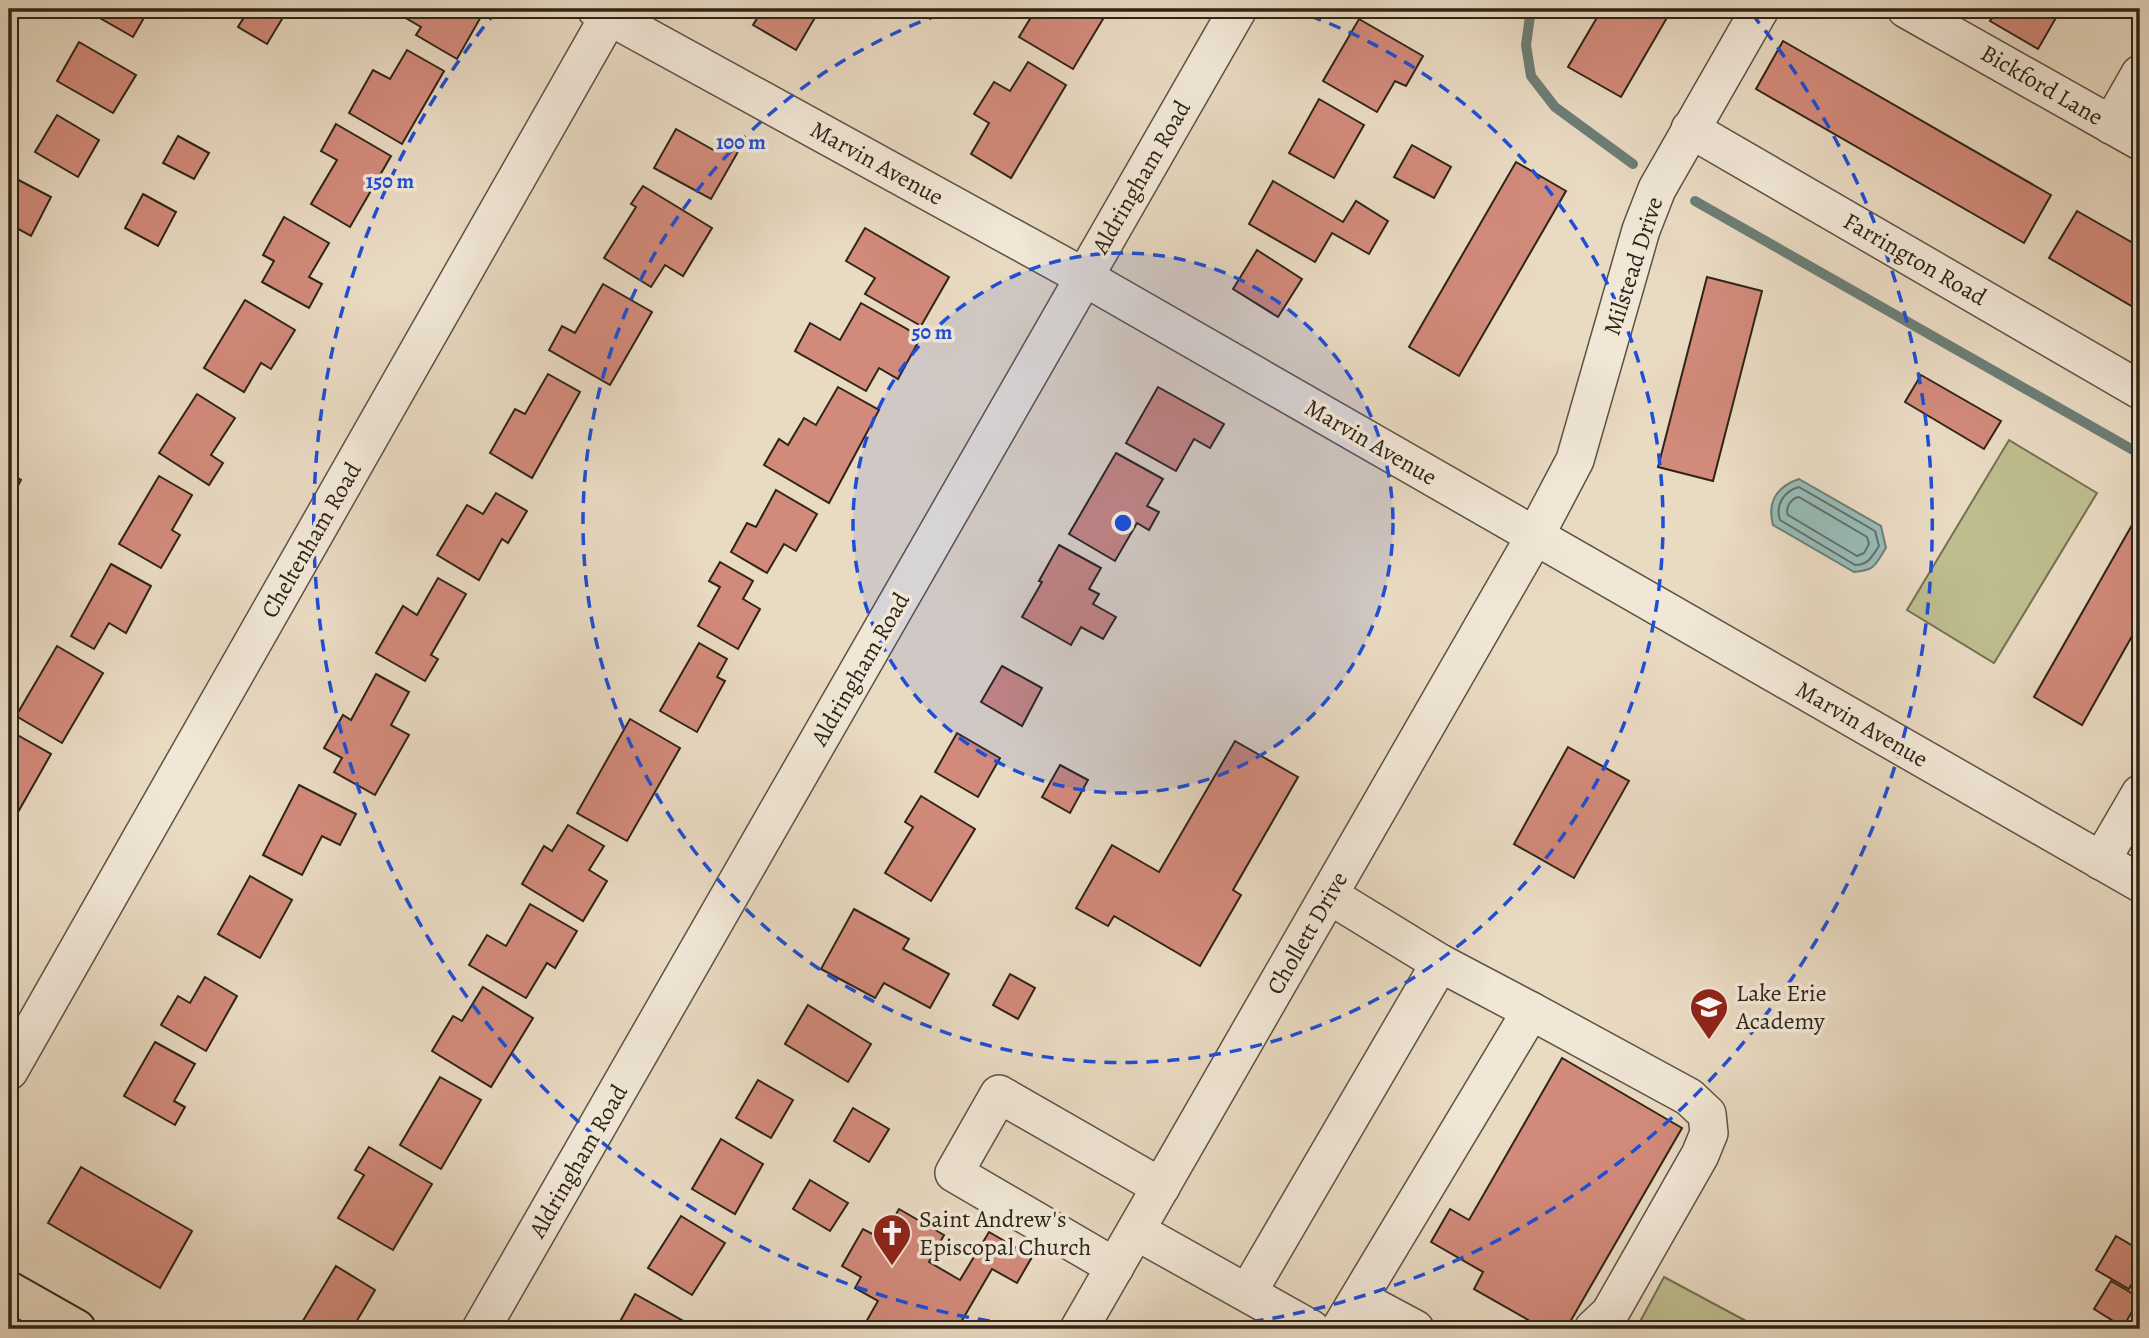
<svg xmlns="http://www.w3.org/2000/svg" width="2149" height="1338" viewBox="0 0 2149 1338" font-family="Alegreya,serif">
<rect width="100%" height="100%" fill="#e9dac2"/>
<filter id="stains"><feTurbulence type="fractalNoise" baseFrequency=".00286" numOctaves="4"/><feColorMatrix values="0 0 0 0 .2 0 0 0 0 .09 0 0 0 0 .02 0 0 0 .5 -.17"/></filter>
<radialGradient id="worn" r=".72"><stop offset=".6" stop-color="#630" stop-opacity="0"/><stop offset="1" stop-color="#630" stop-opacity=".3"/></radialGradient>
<g fill="#bebd8e" stroke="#767052" stroke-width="2">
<polygon points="2009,440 2097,493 1994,663 1907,610"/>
<polygon points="1664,1277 1761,1329 1636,1329"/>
</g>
<path fill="#97bab6" stroke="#6d7e76" stroke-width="2" d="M 1799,479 L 1881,526 L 1886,548 C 1875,564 1877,570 1854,572 L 1773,525 C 1767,502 1776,487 1799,479 Z"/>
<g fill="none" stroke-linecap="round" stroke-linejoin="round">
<g stroke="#626f66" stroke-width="2">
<path d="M 1799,487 L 1875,531 L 1879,546 C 1872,556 1869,565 1855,565 L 1780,520 C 1775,505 1784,491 1799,487 Z"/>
<path d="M 1799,497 L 1867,537 L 1869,544 L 1864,553 L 1857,556 L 1788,515 C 1785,508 1791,498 1799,497 Z"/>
</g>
<g stroke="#6d7e76" stroke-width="10">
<polyline points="1531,9 1526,45 1531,76 1555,107 1633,164"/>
<polyline points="1695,201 2140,454"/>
</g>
</g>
<g fill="#d28a7a" stroke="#2e2417" stroke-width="2">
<polygon points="95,9 149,9 133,37 93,14"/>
<polygon points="249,9 288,9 267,44 238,27"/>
<polygon points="395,9 471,9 482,15 457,59 416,35 421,27 394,11"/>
<polygon points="763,9 820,9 796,50 753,25"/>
<polygon points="1036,9 1109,9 1073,69 1019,37"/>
<polygon points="1602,9 1672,9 1621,97 1568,67"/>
<polygon points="1997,9 2061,9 2038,49 1990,21"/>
<polygon points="1359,19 1423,56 1406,86 1395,81 1377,112 1323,81"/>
<polygon points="1783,41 2051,195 2024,243 1756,89"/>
<polygon points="79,42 136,75 113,113 57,81"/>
<polygon points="407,50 444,71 402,144 349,113 373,70 390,79"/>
<polygon points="1028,62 1066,85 1011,178 971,154 989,123 974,114 994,82 1010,91"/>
<polygon points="1319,99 1364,125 1334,178 1289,153"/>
<polygon points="57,115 99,140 78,177 35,152"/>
<polygon points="336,124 391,156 350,227 311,204 337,160 321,151"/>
<polygon points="676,129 717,152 723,141 739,150 711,199 654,168"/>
<polygon points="178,136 209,153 194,179 163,163"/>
<polygon points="1412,145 1451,167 1434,198 1394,177"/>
<polygon points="1516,162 1566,191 1459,376 1409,347"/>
<polygon points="9,175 51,197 31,236 9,224"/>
<polygon points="1273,181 1343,222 1356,201 1388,221 1369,254 1332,233 1315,262 1249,224"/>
<polygon points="643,186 712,228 683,276 665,265 651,287 604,258 636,207 631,204"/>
<polygon points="143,194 176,212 158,246 125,228"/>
<polygon points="2077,211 2140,247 2140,311 2049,258"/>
<polygon points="284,217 329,243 309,277 322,284 309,308 262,282 274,261 263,255"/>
<polygon points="865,228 949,277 921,326 865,294 875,278 846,261"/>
<polygon points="1257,250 1302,279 1278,317 1233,289"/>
<polygon points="1707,277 1762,291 1713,481 1658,467"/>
<polygon points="603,284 652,312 610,385 549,350 562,326 575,333"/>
<polygon points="245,300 295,330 271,369 261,363 244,392 204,368"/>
<polygon points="861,303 921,337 898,379 879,368 866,391 795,351 810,323 840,340"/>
<polygon points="548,374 580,392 532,478 490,453 515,409 525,414"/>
<polygon points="1921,375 2001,421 1984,449 1905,402"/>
<polygon points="838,387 879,410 829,503 764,465 779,439 788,445 804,418 816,425"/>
<polygon points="1158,387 1224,424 1210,448 1194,439 1176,471 1126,443"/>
<polygon points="197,394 235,418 211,455 223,463 209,485 159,453"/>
<polygon points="1116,453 1163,479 1147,506 1159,512 1149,530 1137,523 1115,561 1069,534"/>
<polygon points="9,473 21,480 9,503"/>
<polygon points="159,476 192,495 172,530 180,535 161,568 119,544"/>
<polygon points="776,490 817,514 796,551 784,544 767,573 731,552 747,523 756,527"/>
<polygon points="496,493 527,511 508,543 502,539 479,580 437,555 467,505 483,514"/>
<polygon points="2140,511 2140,622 2082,725 2034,697"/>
<polygon points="1059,545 1101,568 1089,589 1099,594 1093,604 1116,617 1103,639 1081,627 1071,645 1022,617 1042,582 1039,581"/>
<polygon points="720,562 753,581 743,599 760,609 738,649 698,626 720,587 709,581"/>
<polygon points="111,564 151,586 126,633 109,623 94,649 71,636"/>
<polygon points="438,578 466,594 431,655 438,659 425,681 376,653 403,606 417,615"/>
<polygon points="699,643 727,659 717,677 725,681 697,732 660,711"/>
<polygon points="57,646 103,673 62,743 16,716"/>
<polygon points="1002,666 1042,688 1022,726 981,702"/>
<polygon points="376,674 409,692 391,725 409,735 375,795 334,772 342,758 324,748 343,715 351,720"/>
<polygon points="630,719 680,748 627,841 577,813"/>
<polygon points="12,732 51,754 9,828 9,737"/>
<polygon points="957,733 1000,758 978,797 935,772"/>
<polygon points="1235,741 1298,777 1233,890 1241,895 1200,966 1114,916 1108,926 1076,908 1112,845 1159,872"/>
<polygon points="1568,747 1629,781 1574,878 1514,844"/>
<polygon points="1060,765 1088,780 1070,813 1042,797"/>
<polygon points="299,785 356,814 340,845 322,836 302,875 263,855"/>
<polygon points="921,796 975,829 931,901 885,873 913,827 905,822"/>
<polygon points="568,825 604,846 589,870 607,881 583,921 522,884 544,846 552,851"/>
<polygon points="250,876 292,900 260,958 218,934"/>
<polygon points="530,904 577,931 555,968 547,963 526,998 469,965 487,935 506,946"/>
<polygon points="854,909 909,939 903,949 949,974 930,1008 884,983 875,998 821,969"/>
<polygon points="1010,974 1035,988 1018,1019 993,1005"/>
<polygon points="205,977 237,996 206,1051 161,1025 178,996 190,1003"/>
<polygon points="483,987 533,1018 491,1087 432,1051 453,1016 462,1021"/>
<polygon points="808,1005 871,1044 848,1082 785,1044"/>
<polygon points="155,1042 195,1064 174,1101 185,1107 175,1125 124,1096"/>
<polygon points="1562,1058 1682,1128 1566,1329 1544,1329 1474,1289 1483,1272 1431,1242 1450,1209 1469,1220"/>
<polygon points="440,1077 481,1100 441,1169 400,1145"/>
<polygon points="758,1080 793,1100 771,1138 736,1118"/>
<polygon points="853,1108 889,1129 869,1162 834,1141"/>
<polygon points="721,1139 763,1164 735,1214 692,1189"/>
<polygon points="369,1147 432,1184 393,1250 338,1218 364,1175 355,1170"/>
<polygon points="81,1167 192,1231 160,1288 48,1223"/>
<polygon points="810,1180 848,1203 830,1231 793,1209"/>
<polygon points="899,1209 944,1235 929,1262 960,1280 989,1232 1032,1257 1017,1283 992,1269 957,1329 862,1329 878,1301 855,1288 861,1277 842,1266 863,1229 882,1239"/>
<polygon points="681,1216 725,1243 692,1295 648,1268"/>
<polygon points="2116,1236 2140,1250 2140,1269 2129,1289 2096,1270"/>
<polygon points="336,1266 375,1290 352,1329 298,1329"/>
<polygon points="2111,1281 2140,1298 2123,1327 2094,1309"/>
<polygon points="635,1294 685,1322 681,1329 616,1329"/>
</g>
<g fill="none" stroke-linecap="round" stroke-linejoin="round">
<defs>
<g id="minor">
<polyline points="596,9 1084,277 2140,883"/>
<polyline points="1906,9 2140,141"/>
<polyline points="2111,125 2140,74"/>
<polyline points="1690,129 2140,390"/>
<polyline points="2101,861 2140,794"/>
<polyline points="1329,895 1440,963 1531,1011 1340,1329"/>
<polyline points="1531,1011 1689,1097 1707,1114 1709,1133 1700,1155 1610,1313 1593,1329"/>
<polyline points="9,1071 613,9"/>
<polyline points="1136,1231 1311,1329"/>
<polyline points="1115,1267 954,1173 999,1094 1161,1187"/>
<polyline points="1248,1292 1440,963"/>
<polyline points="1359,1299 1415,1329"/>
<polyline points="481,1329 1238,9"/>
<polyline points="1079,1329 1535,536 1575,460 1641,230 1657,189 1760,9"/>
</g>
<polyline id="major" points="9,1291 76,1329"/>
</defs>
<use href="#minor" stroke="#5d5242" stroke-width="40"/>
<use href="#major" stroke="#2e2417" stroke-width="42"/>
<use href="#minor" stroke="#f1e7d7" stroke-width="37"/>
<use href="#major" stroke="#e9dac2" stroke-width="38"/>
</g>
<circle cx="1123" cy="523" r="270" fill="#1d4ed8" fill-opacity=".12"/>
<g fill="none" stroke="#1d4ed8" stroke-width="3.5" stroke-dasharray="12 9">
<circle cx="1123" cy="523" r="270"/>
<path d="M1290 9A540 540 0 1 1 956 9"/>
<path d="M1052 1329A809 809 0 0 1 494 14M1752 14A809 809 0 0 1 1194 1329"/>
</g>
<defs>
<symbol id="school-pin" viewBox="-11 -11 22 30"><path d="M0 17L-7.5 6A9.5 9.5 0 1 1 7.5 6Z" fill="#8f2418" stroke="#f1e7d7"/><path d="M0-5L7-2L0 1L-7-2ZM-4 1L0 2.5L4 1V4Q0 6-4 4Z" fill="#fff"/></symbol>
<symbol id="church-pin" viewBox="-11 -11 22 30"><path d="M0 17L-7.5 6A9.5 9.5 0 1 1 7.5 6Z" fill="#8f2418" stroke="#f1e7d7"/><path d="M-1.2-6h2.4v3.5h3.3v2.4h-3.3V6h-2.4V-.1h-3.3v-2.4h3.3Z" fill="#fff"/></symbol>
</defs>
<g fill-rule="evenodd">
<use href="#school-pin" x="1687" y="985" width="44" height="60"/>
<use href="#church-pin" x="870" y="1211" width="44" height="60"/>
</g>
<g text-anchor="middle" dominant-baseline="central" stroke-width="7" stroke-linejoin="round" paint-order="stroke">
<g font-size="24" fill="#2e2417" stroke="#f1e7d7">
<text transform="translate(2042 85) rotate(30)">Bickford Lane</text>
<text transform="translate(877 163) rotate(29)">Marvin Avenue</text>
<text transform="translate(1141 177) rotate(-60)">Aldringham Road</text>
<text transform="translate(1915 259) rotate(30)">Farrington Road</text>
<text transform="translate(1633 266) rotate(-72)">Milstead Drive</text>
<text transform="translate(1371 442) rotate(30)">Marvin Avenue</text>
<text transform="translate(311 540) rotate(-60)">Cheltenham Road</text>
<text transform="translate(860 669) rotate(-60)">Aldringham Road</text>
<text transform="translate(1862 724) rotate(30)">Marvin Avenue</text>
<text transform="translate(1307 933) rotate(-60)">Chollett Drive</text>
<text transform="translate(578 1161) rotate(-60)">Aldringham Road</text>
</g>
<g font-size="24" fill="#2e2417" stroke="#f1e7d7" text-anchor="start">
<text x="1736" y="993">Lake Erie<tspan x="1736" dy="28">Academy</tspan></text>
<text x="919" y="1219">Saint Andrew's<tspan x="919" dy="28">Episcopal Church</tspan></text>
</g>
</g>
<circle cx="1123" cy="523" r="10" fill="#1d4ed8" stroke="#f1e7d7" stroke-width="3.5"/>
<g font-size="21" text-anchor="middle" font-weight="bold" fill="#1d4ed8" stroke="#f1e7d7" stroke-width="7" stroke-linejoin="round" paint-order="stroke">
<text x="741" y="149">100 m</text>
<text x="390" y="188">150 m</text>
<text x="932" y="339">50 m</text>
</g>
<rect width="2149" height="1338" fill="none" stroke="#e9dac2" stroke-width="35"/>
<rect x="10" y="10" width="2128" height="1317" fill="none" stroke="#2e2417" stroke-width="3.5"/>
<rect x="18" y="18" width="2114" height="1303" fill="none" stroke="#2e2417" stroke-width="2"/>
<rect width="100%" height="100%" filter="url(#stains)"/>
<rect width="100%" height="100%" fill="url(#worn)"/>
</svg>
